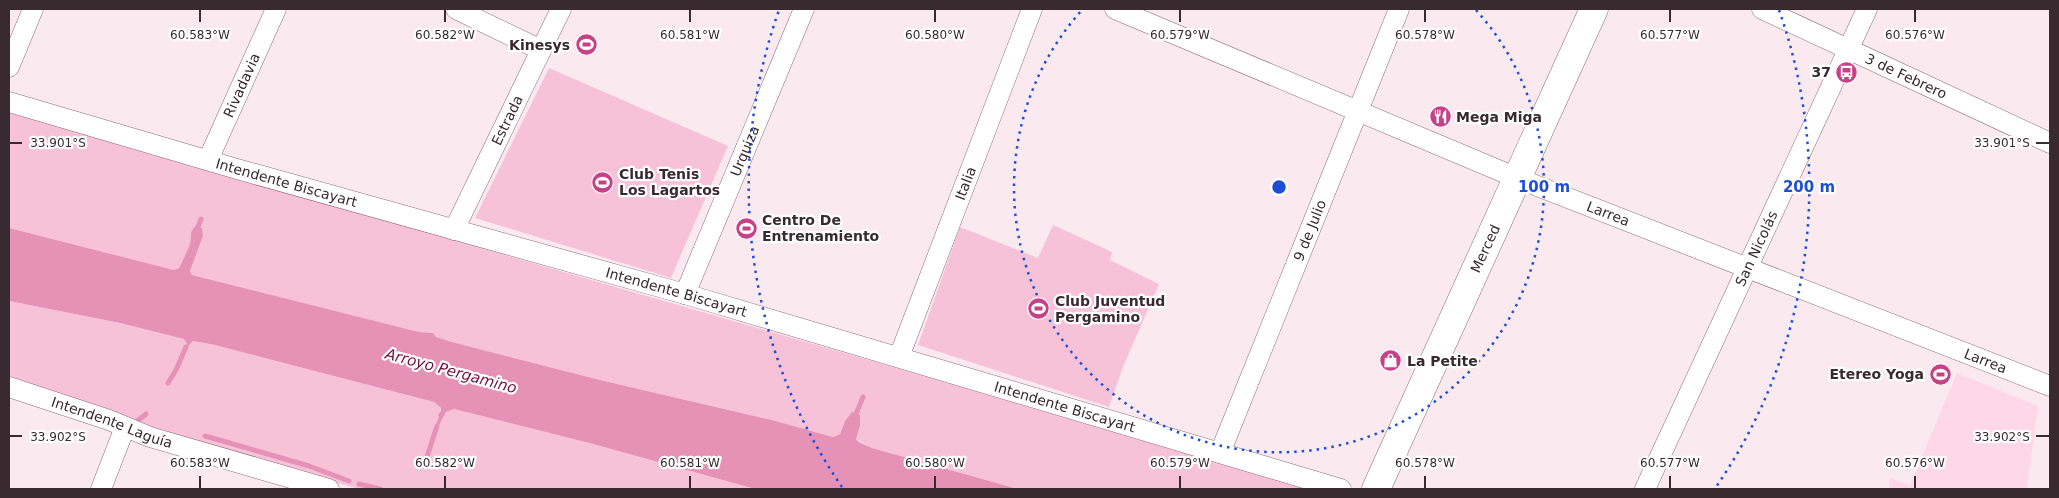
<svg xmlns="http://www.w3.org/2000/svg" width="2059" height="498" viewBox="0 0 2059 498" font-family="'DejaVu Sans',sans-serif">
<rect width="100%" height="100%" fill="#faeaf0"/>
<polygon fill="#fed8e7" points="1957,373 2038,406 2027,489 1889,489 1890,478 1910,485"/>
<g fill="#f7c2d8">
<polygon points="549,68 728,146 671,278 475,218"/>
<path d="M 9,112 L 893,367 L 1307,489 L 1018,489 L 872,448 L 856,439 L 860,426 L 845,421 L 840,434 L 833,437 L 772,420 L 600,380 L 452,342 L 436,337 L 433,333 L 419,332 L 192,275 L 190,271 L 203,236 L 202,228 L 195,226 L 191,232 C 192,247 184,256 179,268 L 174,270 L 9,228 Z"/>
<polygon points="1053,225 1112,252 1110,260 1159,284 1123,367 1109,407 918,345 960,227 1038,258"/>
<polygon points="9,301 120,323 185,339 187,344 193,341 215,345 434,402 441,408 438,427 446,412 454,409 593,444 755,489 359,489 170,435 9,379"/>
</g>
<path fill="#e692b7" d="M 195,226 L 202,228 L 203,236 L 190,271 L 192,275 L 419,332 L 433,333 L 436,337 L 452,342 L 600,380 L 772,420 L 833,437 L 840,434 L 845,421 L 852,412 L 860,415 L 860,426 L 856,439 L 859,442 L 872,448 L 1018,489 L 755,489 L 593,444 L 454,409 L 446,412 L 438,427 L 436,425 L 439,417 L 438,415 L 441,411 L 441,408 L 434,402 L 215,345 L 193,341 L 187,347 L 185,347 L 187,344 L 184,339 L 120,323 L 9,301 L 9,228 L 174,270 L 179,268 C 184,256 192,246 191,232 Z"/>
<g fill="none" stroke-linecap="round" stroke-linejoin="round">
<g stroke="#e692b7" stroke-width="5">
<polyline points="198,227 201,219"/>
<polyline points="168,383 176,370 186,347"/>
<polyline points="856,414 863,397"/>
<polyline points="136,422 146,414"/>
<polyline points="205,436 309,466 349,481"/>
<polyline points="425,463 437,426"/>
<polyline points="359,484 380,489"/>
</g>
<defs>
<g id="street">
<polyline points="456,9 541,50"/>
<path id="s1" d="M 1115,9 L 1517,178 L 2050,386"/>
<path id="s2" d="M 1762,9 L 2050,143"/>
<polyline points="9,67 33,9"/>
<path id="s3" d="M 9,102 L 237,169 L 685,294 L 1341,489"/>
<path id="s4" d="M 208,160 L 276,9"/>
<path id="s5" d="M 454,230 L 561,9"/>
<path id="s6" d="M 685,294 L 804,9"/>
<path id="s7" d="M 899,357 L 1032,9"/>
<path id="s8" d="M 9,387 L 109,420 L 150,437 L 329,489"/>
<path id="s9" d="M 1220,453 L 1399,9"/>
<polyline points="101,489 125,427"/>
<path id="s10" d="M 1645,489 L 1867,9"/>
</g>
<g id="secondary">
<path id="s11" d="M 1376,489 L 1594,9"/>
</g>
</defs>
<use href="#street" stroke="#8e6b79" stroke-width="21"/>
<use href="#secondary" stroke="#8e6b79" stroke-width="29"/>
<use href="#street" stroke="#fff" stroke-width="20"/>
<use href="#secondary" stroke="#fff" stroke-width="28"/>
</g>
<path fill="none" stroke="#392a30" stroke-width="2" d="M 200,10 L 200,22M 445,10 L 445,22M 690,10 L 690,22M 935,10 L 935,22M 1180,10 L 1180,22M 1425,10 L 1425,22M 1670,10 L 1670,22M 1915,10 L 1915,22M 10,143 L 22,143M 2036,143 L 2049,143M 10,436 L 22,436M 2036,436 L 2049,436M 200,476 L 200,488M 445,476 L 445,488M 690,476 L 690,488M 935,476 L 935,488M 1180,476 L 1180,488M 1425,476 L 1425,488M 1670,476 L 1670,488M 1915,476 L 1915,488"/>
<g fill="none" stroke="#1d4ed8" stroke-width="2.5" stroke-dasharray="2.5 5">
<path d="M1476 10A265 265 0 1 1 1082 10"/>
<path d="M842 487A530 530 0 0 1 779 10M1779 10A530 530 0 0 1 1716 487"/>
</g>
<defs>
<symbol id="stadium-disc" viewBox="-11 -11 22 22"><circle r="9.5" fill="#c64286" stroke="#fff"/><path d="M0-5a6.5 5 0 1 0 0 10a6.5 5 0 1 0 0-10ZM-3.5-1.8h7v3.6h-7Z" fill="#fff"/></symbol>
<symbol id="bus-disc" viewBox="-11 -11 22 22"><circle r="9.5" fill="#c64286" stroke="#fff"/><path d="M-5-6H5V4H4V6H2V4H-2V6H-4V4H-5ZM-3.5-4V0h7V-4ZM-3.5 1.2v1.5H-2V1.2ZM2 1.2v1.5H3.5V1.2Z" fill="#fff"/></symbol>
<symbol id="restaurant-disc" viewBox="-11 -11 22 22"><circle r="9.5" fill="#c64286" stroke="#fff"/><path d="M-5-6h1v4h1v-4h1v4h1v-4h1v5L-1.5 .5V6h-2V.5L-5-1ZM5-6V6H3V1.5H1.5Q1.5-4 5-6Z" fill="#fff"/></symbol>
<symbol id="shop-disc" viewBox="-11 -11 22 22"><circle r="9.5" fill="#c64286" stroke="#fff"/><path d="M-5-2.5h2.3a2.7 3.5 0 0 1 5.4 0H5L5.5 6h-11ZM-1.5-2.5h3a1.5 2.3 0 0 0-3 0Z" fill="#fff"/></symbol>
</defs>
<g fill-rule="evenodd">
<use href="#stadium-disc" x="574" y="32" width="25" height="25"/>
<use href="#bus-disc" x="1834" y="60" width="25" height="25"/>
<use href="#restaurant-disc" x="1428" y="104" width="25" height="25"/>
<use href="#stadium-disc" x="590" y="170" width="25" height="25"/>
<use href="#stadium-disc" x="734" y="216" width="25" height="25"/>
<use href="#stadium-disc" x="1026" y="296" width="25" height="25"/>
<use href="#shop-disc" x="1378" y="348" width="25" height="25"/>
<use href="#stadium-disc" x="1928" y="362" width="25" height="25"/>
</g>
<g text-anchor="middle" dominant-baseline="central" stroke-width="4.5" stroke-linejoin="round" paint-order="stroke">
<g font-size="14" font-weight="bold" fill="#392a30" stroke="#fff" text-anchor="start">
<text x="570" y="45" text-anchor="end">Kinesys</text>
<text x="1831" y="72" text-anchor="end">37</text>
<text x="1456" y="117">Mega Miga</text>
<text x="619" y="174">Club Tenis<tspan x="619" dy="16">Los Lagartos</tspan></text>
<text x="762" y="220">Centro De<tspan x="762" dy="16">Entrenamiento</tspan></text>
<text x="1055" y="301">Club Juventud<tspan x="1055" dy="16">Pergamino</tspan></text>
<text x="1407" y="361">La Petite</text>
<text x="1924" y="374" text-anchor="end">Etereo Yoga</text>
</g>
<g font-size="14" fill="#392a30" stroke="#fff">
<text stroke="none"><textPath href="#s2" startOffset="159">3 de Febrero</textPath></text>
<text stroke="none"><textPath href="#s4" startOffset="82">Rivadavia</textPath></text>
<text stroke="none"><textPath href="#s5" startOffset="122">Estrada</textPath></text>
<text stroke="none"><textPath href="#s6" startOffset="155">Urquiza</textPath></text>
<text stroke="none"><textPath href="#s3" startOffset="289">Intendente Biscayart</textPath></text>
<text stroke="none"><textPath href="#s7" startOffset="186">Italia</textPath></text>
<text stroke="none"><textPath href="#s1" startOffset="534">Larrea</textPath></text>
<text stroke="none"><textPath href="#s9" startOffset="240">9 de Julio</textPath></text>
<text stroke="none"><textPath href="#s11" startOffset="264">Merced</textPath></text>
<text stroke="none"><textPath href="#s10" startOffset="265">San Nicolás</textPath></text>
<text stroke="none"><textPath href="#s3" startOffset="694">Intendente Biscayart</textPath></text>
<text stroke="none"><textPath href="#s1" startOffset="939">Larrea</textPath></text>
<text stroke="none"><textPath href="#s3" startOffset="1099">Intendente Biscayart</textPath></text>
<text stroke="none"><textPath href="#s8" startOffset="109">Intendente Laguía</textPath></text>
</g>
<g font-size="15" font-style="italic" fill="#720e47" stroke="#fff">
<text transform="translate(451 371) rotate(15)">Arroyo Pergamino</text>
</g>
</g>
<g font-size="12" text-anchor="middle" fill="#392a30" stroke="#fff" stroke-width="4.5" stroke-linejoin="round" paint-order="stroke">
<text x="200" y="39">60.583°W</text>
<text x="445" y="39">60.582°W</text>
<text x="690" y="39">60.581°W</text>
<text x="935" y="39">60.580°W</text>
<text x="1180" y="39">60.579°W</text>
<text x="1425" y="39">60.578°W</text>
<text x="1670" y="39">60.577°W</text>
<text x="1915" y="39">60.576°W</text>
<text x="58" y="147">33.901°S</text>
<text x="2002" y="147">33.901°S</text>
<text x="58" y="441">33.902°S</text>
<text x="2002" y="441">33.902°S</text>
<text x="200" y="467">60.583°W</text>
<text x="445" y="467">60.582°W</text>
<text x="690" y="467">60.581°W</text>
<text x="935" y="467">60.580°W</text>
<text x="1180" y="467">60.579°W</text>
<text x="1425" y="467">60.578°W</text>
<text x="1670" y="467">60.577°W</text>
<text x="1915" y="467">60.576°W</text>
</g>
<circle cx="1279" cy="187" r="8" fill="#1d4ed8" stroke="#fff" stroke-width="2.5"/>
<g font-size="15" text-anchor="middle" font-weight="bold" fill="#1d4ed8" stroke="#fff" stroke-width="4.5" stroke-linejoin="round" paint-order="stroke">
<text x="1544" y="192">100 m</text>
<text x="1809" y="192">200 m</text>
</g>
<rect width="2059" height="498" fill="none" stroke="#392a30" stroke-width="20"/>
</svg>
